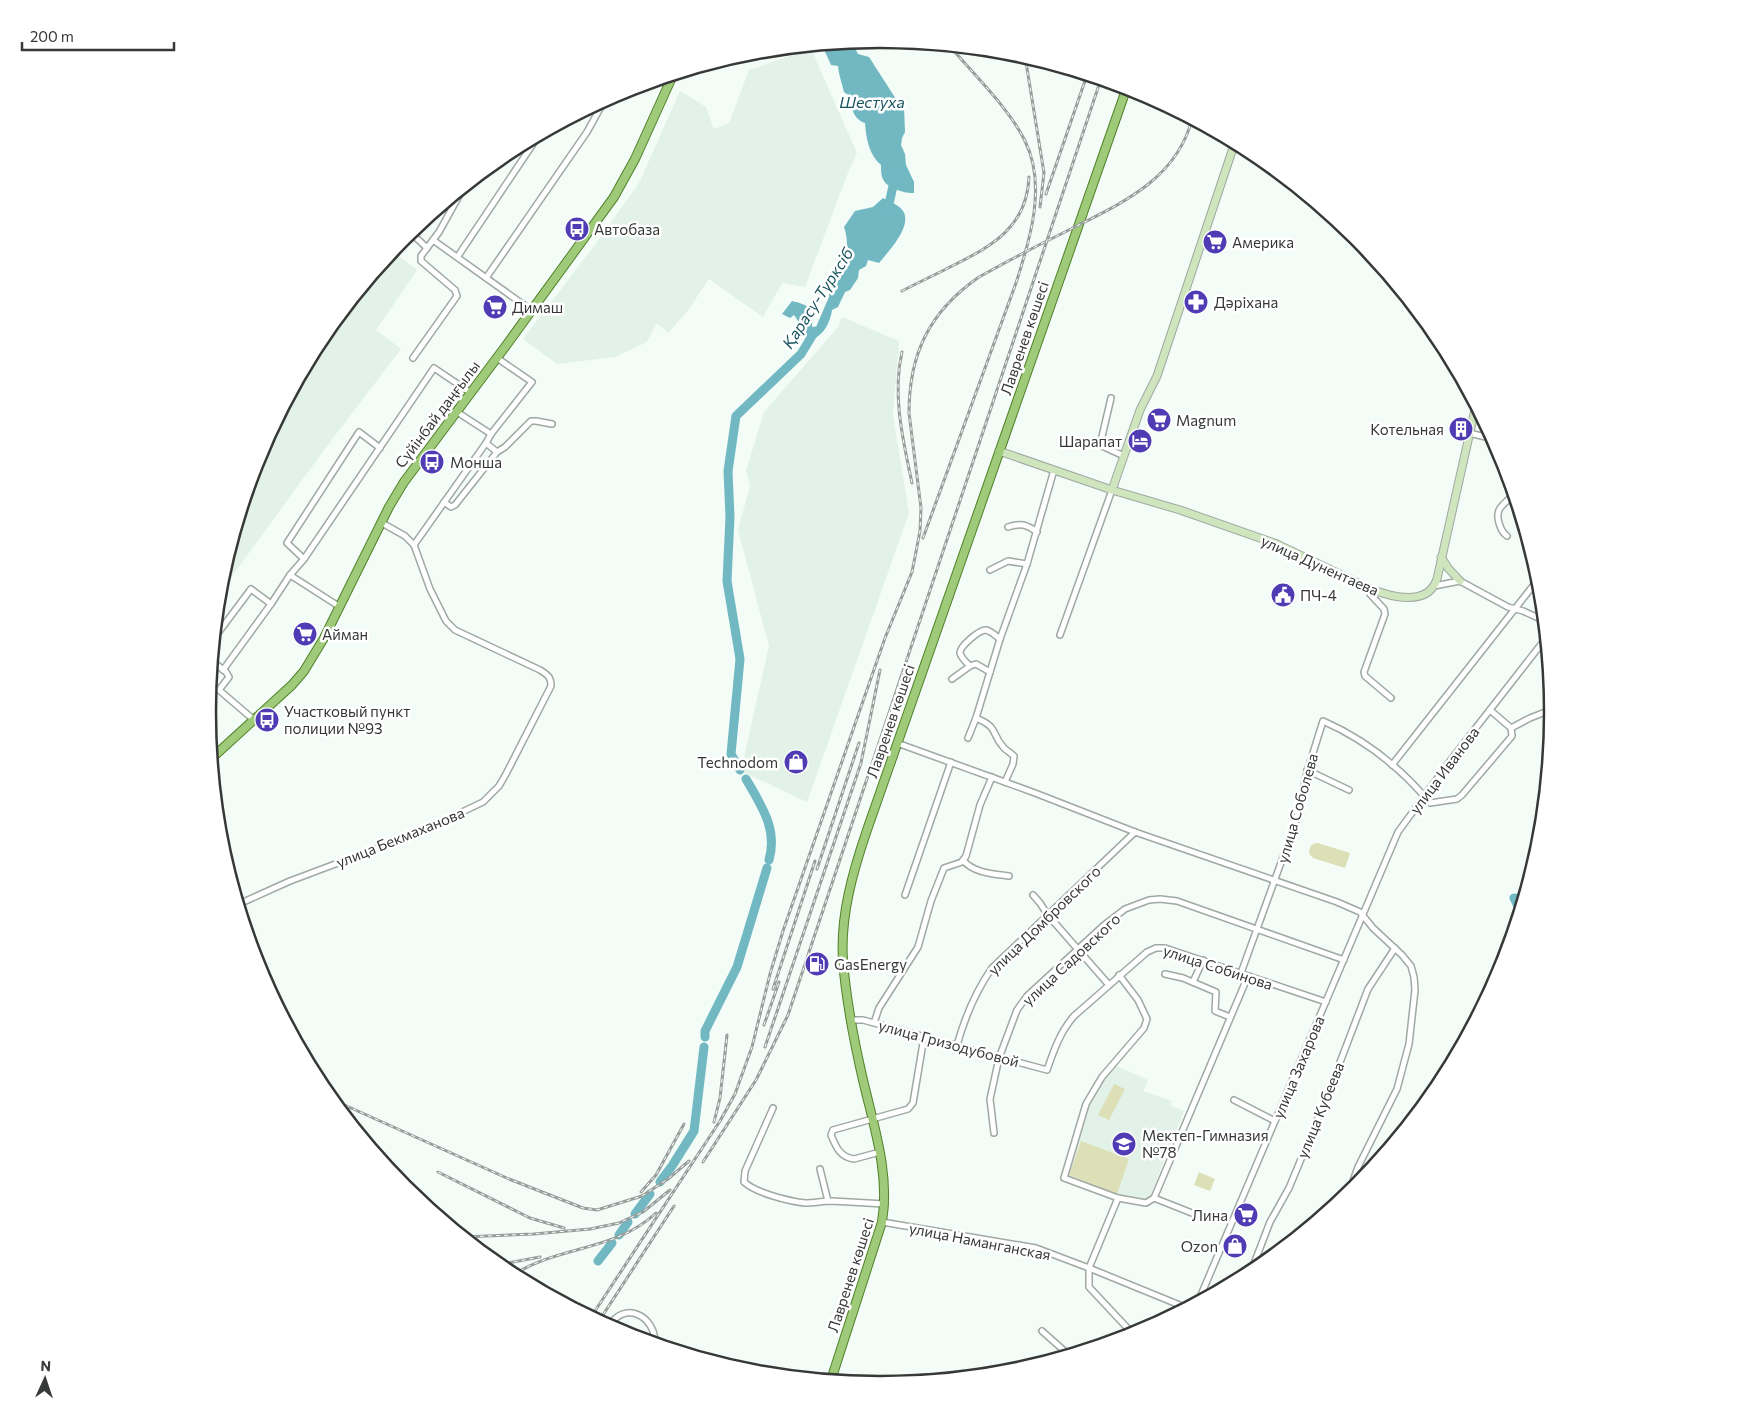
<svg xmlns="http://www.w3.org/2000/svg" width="1761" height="1424" viewBox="0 0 1761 1424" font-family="Commissioner,sans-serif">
<rect width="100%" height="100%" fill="#f3fcf7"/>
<g fill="#e2f2e8">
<polygon points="811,49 857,153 849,170 805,287 782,283 763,317 709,279 686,313 668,333 657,323 647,342 615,357 557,364 523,339 594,246 639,183 680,91 706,107 714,129 729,123 749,70"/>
<polygon points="392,251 417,270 376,330 401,349 324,450 219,594 220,580 259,454 321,338"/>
<polygon points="842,317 899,341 893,415 909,513 807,802 741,771 769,646 738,530 750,486 746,471 764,412 838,327"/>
<polygon points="1117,1066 1148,1080 1143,1091 1172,1101 1171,1106 1184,1111 1150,1196 1146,1200 1140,1201 1119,1196 1068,1176 1088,1106 1104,1077"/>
</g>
<g fill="#dddfb7">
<path d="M 1318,843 L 1350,853 L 1345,868 L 1313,858 L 1309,853 C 1309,847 1312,843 1318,843 Z"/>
<polygon points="1114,1084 1125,1089 1109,1120 1098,1115"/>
<polygon points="1081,1141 1129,1159 1117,1194 1069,1175"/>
<polygon points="1199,1172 1215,1179 1210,1191 1194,1185"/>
</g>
<g fill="#71b8c3">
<path d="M 858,41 L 855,48 L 858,54 L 869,57 L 894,96 L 904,107 L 905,132 L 902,138 L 901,145 L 905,154 L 906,165 L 914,182 L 914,193 C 906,194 888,188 884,181 C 881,177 881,170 881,165 C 869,155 866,138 865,123 C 853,119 851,107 850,96 L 844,92 C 842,83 839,76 838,66 L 831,65 L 823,47 L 825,44 Z"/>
<path d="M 883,198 C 889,201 899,205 903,211 C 913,226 888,252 879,263 L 868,260 L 866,266 L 859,270 L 858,278 L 850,290 L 845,292 L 838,307 L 832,310 C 830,324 822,338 808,341 L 803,336 L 803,328 L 794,315 L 790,318 L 782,314 L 792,301 C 809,305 813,308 812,326 L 814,329 L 816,327 L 829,297 L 829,287 C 833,283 838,279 840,275 C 848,263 849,240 844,227 L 855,211 L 873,207 Z"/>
</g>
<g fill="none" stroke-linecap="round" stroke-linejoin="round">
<g stroke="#71b8c3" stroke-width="9">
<polyline points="887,213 895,177"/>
<polyline points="740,770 731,754 740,659 727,581 730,517 728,471 736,416 801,354 815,331"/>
<path d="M 746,779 C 761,805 778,829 769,860"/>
<polyline points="1520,910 1514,898 1524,900"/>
<polyline points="705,1037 705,1031 737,967 767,868"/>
<polyline points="660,1182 672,1166 694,1131 704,1047"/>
<polyline points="635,1214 650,1194"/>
<polyline points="619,1235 628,1222"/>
<polyline points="598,1261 612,1243"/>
</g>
<defs>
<g id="street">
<polyline points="660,79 668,83"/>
<polyline points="410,232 427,248 439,232 464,187"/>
<polyline points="433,240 531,310"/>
<polyline points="458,256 539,135"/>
<polyline points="486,278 587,132 603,103"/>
<polyline points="413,358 457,296 455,290 421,261 421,256 427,248"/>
<polyline points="1111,398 1100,445 1124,456"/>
<polyline points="1469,433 1494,439"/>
<polyline points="491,434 532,382 497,358"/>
<polyline points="486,443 497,452 505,447 531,421 536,421 552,424"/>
<polyline points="444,502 451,507 455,505 497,452"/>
<path d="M 1008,527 C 1021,523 1026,524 1037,532"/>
<path d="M 1507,536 C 1502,532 1501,529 1499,523 C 1494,506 1506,505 1514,493"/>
<polyline points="414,545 486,443 491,434 457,412"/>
<polyline points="304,559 287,543 359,432 380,448"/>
<polyline points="990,570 1008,561 1027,564"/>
<polyline points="290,575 304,559 434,368 471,393"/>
<polyline points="1434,586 1460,581 1508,607 1523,611 1545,621"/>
<polyline points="1371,589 1370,594 1384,609 1385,614 1364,672 1365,676 1391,698"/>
<polyline points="1060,635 1112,490"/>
<polyline points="215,637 251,589 271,604"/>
<polyline points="212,661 226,672 229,677 219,690 254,720"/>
<path d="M 970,666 C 967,663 961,658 960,653 C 960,646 979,630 986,630 C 991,631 996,636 1000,639"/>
<polyline points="223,670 271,604 290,575 340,607"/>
<polyline points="952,679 970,666 976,664 990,672"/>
<polyline points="1490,710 1511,728 1530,718 1553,709"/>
<path d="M 976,718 C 1000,728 990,733 1004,748 C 1007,751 1011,753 1014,756 L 1013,764 L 1005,782"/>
<polyline points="968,738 976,718 1000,639 1027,564 1054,470"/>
<polyline points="897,743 1035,793 1135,832 1337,902 1360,912 1373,928 1402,955 1411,966 1414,977 1415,990 1409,1044 1397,1089 1358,1167 1348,1195"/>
<polyline points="1392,765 1540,577"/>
<polyline points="1307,770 1349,790"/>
<path d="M 963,860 C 973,873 994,874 1009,876"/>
<polyline points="905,895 951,762"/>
<polyline points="1033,895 1040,903 1047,914 1109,985"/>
<path d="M 239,904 L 290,881 L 418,833 L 483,802 L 499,786 L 506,774 L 551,686 C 551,677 548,675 540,670 L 455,630 L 446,621 L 430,589 L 414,545 L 405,536 L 382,523"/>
<path d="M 1241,973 L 1295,824 L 1307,772 L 1323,721 C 1364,739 1401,768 1430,803 L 1457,799 L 1462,795 L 1512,736 L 1511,728"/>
<polyline points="1165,974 1183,978 1216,992 1215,1011 1230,1017"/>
<polyline points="1119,975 1138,1000 1147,1019 1144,1028 1102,1077 1086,1104 1064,1178 1118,1198 1146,1203 1154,1198 1248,976"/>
<polyline points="1193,982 1203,960"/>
<path d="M 850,1020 L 863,1020 L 1047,1070 C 1054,1050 1060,1032 1074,1016 L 1147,952 L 1156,948 L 1165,948 L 1326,1002"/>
<polyline points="874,1023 879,1008 918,947 931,901 944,868 962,862 966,856 980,805 992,777"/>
<path d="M 957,1045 C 965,1017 975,992 992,968 L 1135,832"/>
<polyline points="1234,1100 1275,1121"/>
<path d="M 773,1108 L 745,1171 L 744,1182 C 756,1193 788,1201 805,1203 C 814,1203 823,1201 832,1201 C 850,1202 867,1203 885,1204"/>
<polyline points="994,1133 990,1099 999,1058 1017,1010 1027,996 1103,926 1125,909 1149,900 1160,899 1177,901 1344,960"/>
<path d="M 880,1152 L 854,1159 C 840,1157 836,1147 831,1135 L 833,1130 L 908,1109 L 913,1103 L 924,1037"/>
<polyline points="820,1169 828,1201"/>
<polyline points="1118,1198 1089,1268 1089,1287 1133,1334"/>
<polyline points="1154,1198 1207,1219"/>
<polyline points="882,1222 1036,1248 1089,1268 1187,1308"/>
<polyline points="1250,1274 1270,1222 1289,1188 1326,1099 1368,989 1395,948"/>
<polyline points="1198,1302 1398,832 1450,761 1546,638"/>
<path d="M 609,1327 C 623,1300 656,1315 655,1344"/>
<polyline points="1042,1331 1069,1355"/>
</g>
<g id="secondary">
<path d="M 999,451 L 1112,490 L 1180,510 L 1277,544 L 1371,589 C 1391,597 1428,607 1437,579 L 1476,405"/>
<polyline points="1112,490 1140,410 1157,376 1235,142"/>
<polyline points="1441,557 1448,568 1460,581"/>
</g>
<g id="primary">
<polyline points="212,758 292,685 304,671 324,638 389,507 404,482 505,347 614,197 635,159 673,75"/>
<path d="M 831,1380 L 882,1222 C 890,1174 874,1127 863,1080 C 854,1041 846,1001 843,960 C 840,916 853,871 867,830 L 1127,87"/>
</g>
</defs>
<use href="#street" stroke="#a0a8a3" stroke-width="8"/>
<use href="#secondary" stroke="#a0a8a3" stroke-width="9"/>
<use href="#primary" stroke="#518029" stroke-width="10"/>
<use href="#street" stroke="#fff" stroke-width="5"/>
<use href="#secondary" stroke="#cfe5bd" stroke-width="7"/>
<use href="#primary" stroke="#9fca7a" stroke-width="8"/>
<defs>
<g id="rail">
<polyline points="1025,56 1044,173 1040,207"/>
<polyline points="1046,194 1087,75"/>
<path d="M 902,291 C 919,282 937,274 954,265 C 994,245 1027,226 1029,177"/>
<path d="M 902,352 C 892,395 903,440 912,483"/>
<path d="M 923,538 L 1016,283 C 1030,240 1047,185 1025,141 C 1009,108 973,74 949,45"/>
<polyline points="817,869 859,743"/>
<polyline points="773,989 815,861"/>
<polyline points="764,1025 779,982"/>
<polyline points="765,1047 861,763 880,670"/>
<polyline points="331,1099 509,1179 583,1208 597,1210 642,1196 668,1179 689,1161"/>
<polyline points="714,1122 720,1098 727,1035"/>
<polyline points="703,1162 756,1080 788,1015 1101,79"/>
<polyline points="438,1172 530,1218 564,1228"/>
<polyline points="641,1192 656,1175 684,1124"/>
<polyline points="464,1237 534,1234 590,1229 619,1223 643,1212 670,1190"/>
<polyline points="498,1265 540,1257"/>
<path d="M 513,1275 C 560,1245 614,1252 656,1213"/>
<path d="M 591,1317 L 720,1121 L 735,1094 L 752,1047 L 770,974 L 783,931 L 885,638 L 912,572 L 915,557 L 920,531 L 921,508 L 909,413 C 909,353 930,311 979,277 C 1008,261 1036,246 1065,232 C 1117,205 1176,182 1192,119"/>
<polyline points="599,1321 674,1206"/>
</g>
</defs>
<use href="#rail" stroke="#979d9a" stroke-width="3"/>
<use href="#rail" stroke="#fff" stroke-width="1" stroke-dasharray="4" stroke-linecap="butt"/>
</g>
<defs>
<symbol id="bus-disc" viewBox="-11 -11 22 22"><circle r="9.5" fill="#4f3cb4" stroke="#fff"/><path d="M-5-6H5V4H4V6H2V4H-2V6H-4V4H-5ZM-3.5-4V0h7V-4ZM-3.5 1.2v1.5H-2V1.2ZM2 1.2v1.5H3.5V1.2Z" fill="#fff"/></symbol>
<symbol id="supermarket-disc" viewBox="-11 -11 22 22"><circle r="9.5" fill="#4f3cb4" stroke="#fff"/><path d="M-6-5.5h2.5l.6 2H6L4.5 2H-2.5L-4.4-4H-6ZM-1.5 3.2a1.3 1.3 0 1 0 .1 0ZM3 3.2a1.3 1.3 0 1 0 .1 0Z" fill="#fff"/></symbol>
<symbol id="pharmacy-disc" viewBox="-11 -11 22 22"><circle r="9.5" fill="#4f3cb4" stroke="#fff"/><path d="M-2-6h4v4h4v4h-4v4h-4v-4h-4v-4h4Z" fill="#fff"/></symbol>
<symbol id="building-disc" viewBox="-11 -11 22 22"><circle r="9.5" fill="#4f3cb4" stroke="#fff"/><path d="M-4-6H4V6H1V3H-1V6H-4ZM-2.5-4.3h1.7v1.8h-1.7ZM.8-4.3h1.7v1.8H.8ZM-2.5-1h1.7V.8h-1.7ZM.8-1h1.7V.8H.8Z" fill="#fff"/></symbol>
<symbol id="hotel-disc" viewBox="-11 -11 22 22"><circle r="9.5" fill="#4f3cb4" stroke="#fff"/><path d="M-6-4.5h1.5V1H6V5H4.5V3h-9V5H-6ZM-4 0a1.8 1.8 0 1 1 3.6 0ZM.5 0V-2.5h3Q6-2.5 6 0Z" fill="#fff"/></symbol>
<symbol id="civic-disc" viewBox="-11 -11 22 22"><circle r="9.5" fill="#4f3cb4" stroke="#fff"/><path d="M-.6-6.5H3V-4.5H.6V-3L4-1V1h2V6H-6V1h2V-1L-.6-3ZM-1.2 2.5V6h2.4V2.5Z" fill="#fff"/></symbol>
<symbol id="shop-disc" viewBox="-11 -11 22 22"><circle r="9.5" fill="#4f3cb4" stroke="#fff"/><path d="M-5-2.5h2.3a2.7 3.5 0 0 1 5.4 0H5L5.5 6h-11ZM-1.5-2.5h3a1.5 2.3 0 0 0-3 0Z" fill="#fff"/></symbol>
<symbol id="fuel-disc" viewBox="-11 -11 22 22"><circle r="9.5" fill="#4f3cb4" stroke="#fff"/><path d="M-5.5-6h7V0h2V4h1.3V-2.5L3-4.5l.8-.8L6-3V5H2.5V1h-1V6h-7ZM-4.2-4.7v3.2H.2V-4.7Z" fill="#fff"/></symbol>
<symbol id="school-disc" viewBox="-11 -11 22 22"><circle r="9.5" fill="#4f3cb4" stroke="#fff"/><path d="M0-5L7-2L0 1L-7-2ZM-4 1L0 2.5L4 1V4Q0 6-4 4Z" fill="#fff"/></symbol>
</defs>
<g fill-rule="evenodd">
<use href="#bus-disc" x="563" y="215" width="28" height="28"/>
<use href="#supermarket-disc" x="1201" y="228" width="28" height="28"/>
<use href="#pharmacy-disc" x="1182" y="288" width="28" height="28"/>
<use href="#supermarket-disc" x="481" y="293" width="28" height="28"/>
<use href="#supermarket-disc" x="1145" y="406" width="28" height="28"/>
<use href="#building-disc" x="1447" y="415" width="28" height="28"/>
<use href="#hotel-disc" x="1126" y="427" width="28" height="28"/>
<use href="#bus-disc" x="418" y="448" width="28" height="28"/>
<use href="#civic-disc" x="1269" y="581" width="28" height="28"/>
<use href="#supermarket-disc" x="291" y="620" width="28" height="28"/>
<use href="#bus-disc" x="253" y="706" width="28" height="28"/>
<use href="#shop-disc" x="782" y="748" width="28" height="28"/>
<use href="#fuel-disc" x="803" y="950" width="28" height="28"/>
<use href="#school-disc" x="1110" y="1130" width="28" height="28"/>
<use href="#supermarket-disc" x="1232" y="1201" width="28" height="28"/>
<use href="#shop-disc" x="1221" y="1232" width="28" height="28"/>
</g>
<g text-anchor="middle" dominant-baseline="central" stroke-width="5" stroke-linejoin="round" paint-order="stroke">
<g font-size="15" fill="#363937" stroke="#fff" text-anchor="start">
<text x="594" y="229">Автобаза</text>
<text x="1232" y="242">Америка</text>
<text x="1214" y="302">Дəріхана</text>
<text x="512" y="307">Димаш</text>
<text x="1176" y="420">Magnum</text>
<text x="1444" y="429" text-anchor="end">Котельная</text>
<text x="1122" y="441" text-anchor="end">Шарапат</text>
<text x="450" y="462">Монша</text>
<text x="1300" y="595">ПЧ-4</text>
<text x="322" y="634">Айман</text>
<text x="284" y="711">Участковый пункт<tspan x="284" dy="17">полиции №93</tspan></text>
<text x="778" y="762" text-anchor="end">Technodom</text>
<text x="834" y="964">GasEnergy</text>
<text x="1142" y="1135">Мектеп-Гимназия<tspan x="1142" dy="17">№78</tspan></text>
<text x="1228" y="1215" text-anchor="end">Лина</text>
<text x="1218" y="1246" text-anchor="end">Ozon</text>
</g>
<g font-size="15" fill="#363937" stroke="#fff">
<text transform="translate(1024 338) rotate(-71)">Лавренев көшесі</text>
<text transform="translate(437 414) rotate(-53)">Сүйінбай даңғылы</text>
<text transform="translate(1320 565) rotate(24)">улица Дунентаева</text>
<text transform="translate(890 721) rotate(-71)">Лавренев көшесі</text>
<text transform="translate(1444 770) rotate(-53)">улица Иванова</text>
<text transform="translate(1297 808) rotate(-74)">улица Соболева</text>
<text transform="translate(400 837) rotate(-22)">улица Бекмаханова</text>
<text transform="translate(1044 920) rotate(-44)">улица Домбровского</text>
<text transform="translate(1071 959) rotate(-43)">улица Садовского</text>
<text transform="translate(1218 967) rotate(18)">улица Собинова</text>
<text transform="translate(949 1043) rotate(15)">улица Гризодубовой</text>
<text transform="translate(1298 1067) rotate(-67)">улица Захарова</text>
<text transform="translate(1320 1110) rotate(-68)">улица Кубеева</text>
<text transform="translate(980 1241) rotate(11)">улица Наманганская</text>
<text transform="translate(850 1275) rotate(-72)">Лавренев көшесі</text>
</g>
<g font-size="16" font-style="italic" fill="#19555e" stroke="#fff">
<text x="872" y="101">Шестуха</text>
<text transform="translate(817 298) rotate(-57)">Қарасу-Түрксіб</text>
</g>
</g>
<path d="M0 0H1761V1424H0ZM216 712a664 664 0 1 1 1328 0a664 664 0 1 1-1328 0Z" fill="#fff" fill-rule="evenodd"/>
<path fill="none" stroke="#363937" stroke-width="2.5" d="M216 712a664 664 0 1 1 1328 0a664 664 0 1 1-1328 0Z"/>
<g transform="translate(45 1379) rotate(3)" stroke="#ffffff" stroke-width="4" paint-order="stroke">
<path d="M0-4L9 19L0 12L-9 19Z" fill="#363937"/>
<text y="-8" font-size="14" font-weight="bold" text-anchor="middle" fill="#363937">N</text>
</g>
<path d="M22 42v8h152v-8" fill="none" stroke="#363937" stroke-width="2.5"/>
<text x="30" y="42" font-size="15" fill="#363937" stroke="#ffffff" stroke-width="4" paint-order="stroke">200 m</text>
</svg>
